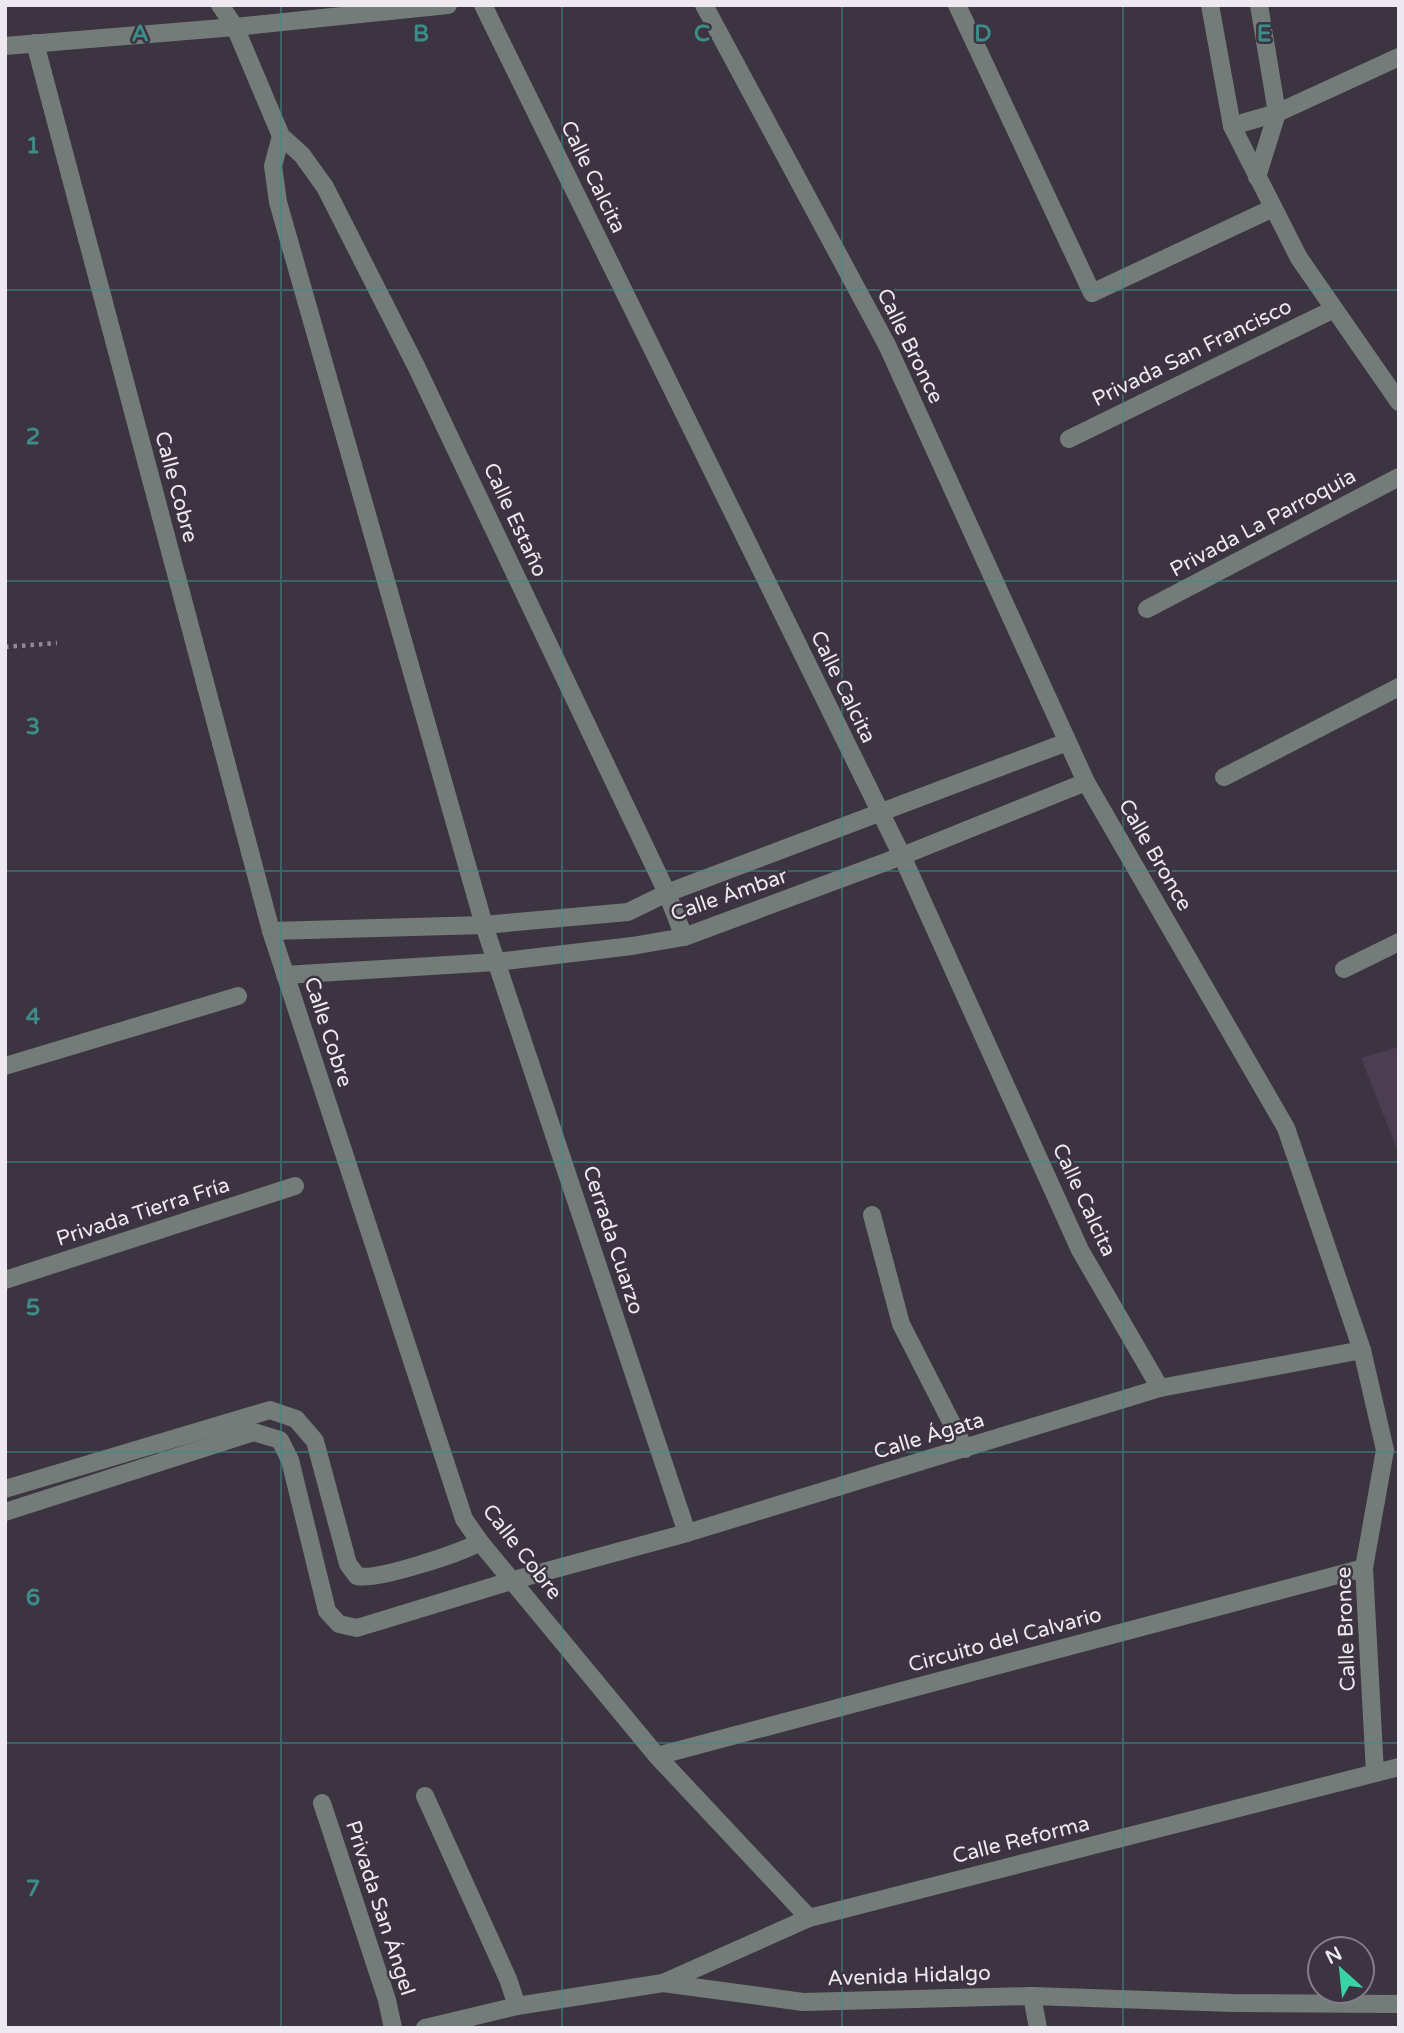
<svg xmlns="http://www.w3.org/2000/svg" width="1404" height="2033" viewBox="0 0 1404 2033" font-family="'Varela Round',sans-serif">
<rect width="100%" height="100%" fill="#3d3442"/>
<polygon fill="#4b3e52" points="1399,1047 1399,1154 1361,1058"/>
<g fill="none" stroke-linecap="round" stroke-linejoin="round">
<polyline stroke="#908894" stroke-width="4.5" stroke-dasharray="3.5 5" stroke-linecap="butt" points="5,647 57,643"/>
<g stroke="#737c78" stroke-width="18">
<polyline points="220,5 235,27 281,136 302,155 325,187 416,366 667,893 684,937"/>
<polyline points="483,5 902,856 1080,1250 1160,1388"/>
<polyline points="704,5 887,345 1086,782 1286,1128 1362,1350 1385,1450 1364,1568 1375,1773"/>
<polyline points="957,5 1092,293 1273,208"/>
<polyline points="1210,5 1232,126 1299,258 1399,402"/>
<polyline points="35,43 271,931 464,1519 480,1542 657,1756 809,1918"/>
<polyline points="5,46 235,27 448,5"/>
<polyline points="1232,126 1277,113 1399,57"/>
<polyline points="281,136 273,166 278,202 484,925 687,1533"/>
<polyline points="1257,177 1277,113 1259,5"/>
<polyline points="1069,439 1334,309"/>
<polyline points="1147,609 1399,477"/>
<polyline points="1224,777 1399,687"/>
<polyline points="271,931 484,925 628,912 667,893 1067,742"/>
<polyline points="1344,969 1399,942"/>
<polyline points="285,975 496,962 632,946 684,937 902,856 1086,782"/>
<polyline points="5,1066 238,996"/>
<polyline points="872,1215 901,1324 965,1449"/>
<polyline points="5,1280 295,1186"/>
<path d="M 5,1489 L 270,1410 L 296,1419 L 315,1441 L 348,1564 L 357,1576 C 377,1581 460,1553 480,1542"/>
<polyline points="5,1512 254,1432 280,1440 290,1460 327,1611 339,1624 357,1628 514,1580 687,1533 1160,1388 1362,1350"/>
<polyline points="657,1756 1364,1568"/>
<polyline points="425,1796 508,1979 517,2006"/>
<polyline points="322,1803 387,2000 393,2028"/>
<polyline points="663,1983 809,1918 1399,1767"/>
<polyline points="1032,1996 1038,2028"/>
<polyline points="425,2028 517,2006 663,1983 803,2002 1032,1996 1233,2003 1399,2004"/>
</g>
</g>
<path fill="none" stroke="#3c8d88" stroke-width="2" stroke-opacity="0.55" d="M 281,5 L 281,2028M 562,5 L 562,2028M 842,5 L 842,2028M 1123,5 L 1123,2028M 5,290 L 1399,290M 5,581 L 1399,581M 5,871 L 1399,871M 5,1162 L 1399,1162M 5,1452 L 1399,1452M 5,1743 L 1399,1743"/>
<g text-anchor="middle" dominant-baseline="central" stroke-width="5" stroke-linejoin="round" paint-order="stroke">
<g font-size="21" fill="#eee8f1" stroke="#3d3442">
<text transform="translate(593 177) rotate(64)">Calle Calcita</text>
<text transform="translate(910 346) rotate(64)">Calle Bronce</text>
<text transform="translate(1192 353) rotate(-26)">Privada San Francisco</text>
<text transform="translate(176 487) rotate(75)">Calle Cobre</text>
<text transform="translate(515 520) rotate(65)">Calle Estaño</text>
<text transform="translate(1263 523) rotate(-28)">Privada La Parroquia</text>
<text transform="translate(843 687) rotate(64)">Calle Calcita</text>
<text transform="translate(1155 855) rotate(60)">Calle Bronce</text>
<text transform="translate(729 895) rotate(-19)">Calle Ámbar</text>
<text transform="translate(328 1032) rotate(72)">Calle Cobre</text>
<text transform="translate(1084 1200) rotate(65)">Calle Calcita</text>
<text transform="translate(143 1212) rotate(-18)">Privada Tierra Fría</text>
<text transform="translate(613 1240) rotate(72)">Cerrada Cuarzo</text>
<text transform="translate(929 1436) rotate(-17)">Calle Ágata</text>
<text transform="translate(522 1552) rotate(52)">Calle Cobre</text>
<text transform="translate(1346 1629) rotate(-92)">Calle Bronce</text>
<text transform="translate(1005 1640) rotate(-15)">Circuito del Calvario</text>
<text transform="translate(1021 1840) rotate(-14)">Calle Reforma</text>
<text transform="translate(380 1908) rotate(72)">Privada San Ángel</text>
<text transform="translate(909 1976) rotate(-2)">Avenida Hidalgo</text>
</g>
</g>
<g font-size="23" text-anchor="middle" font-weight="bold" fill="#3c8d88" stroke="#3d3442" stroke-width="5" stroke-linejoin="round" paint-order="stroke">
<text x="140" y="41">A</text>
<text x="421" y="41">B</text>
<text x="702" y="41">C</text>
<text x="983" y="41">D</text>
<text x="1264" y="41">E</text>
<text x="33" y="153">1</text>
<text x="33" y="444">2</text>
<text x="33" y="734">3</text>
<text x="33" y="1024">4</text>
<text x="33" y="1315">5</text>
<text x="33" y="1605">6</text>
<text x="33" y="1896">7</text>
</g>
<rect width="1404" height="2033" fill="none" stroke="#eee8f1" stroke-width="14"/>
<g transform="translate(1341 1970) rotate(333)"><circle r="33" fill="#3d3442" stroke="#847c88" stroke-width="2"/>
<path d="M0-5L12 26L0 18L-12 26Z" fill="#39d4a5"/>
<text y="-10" font-size="19" font-weight="bold" text-anchor="middle" fill="#eee8f1">N</text>
</g>
</svg>
